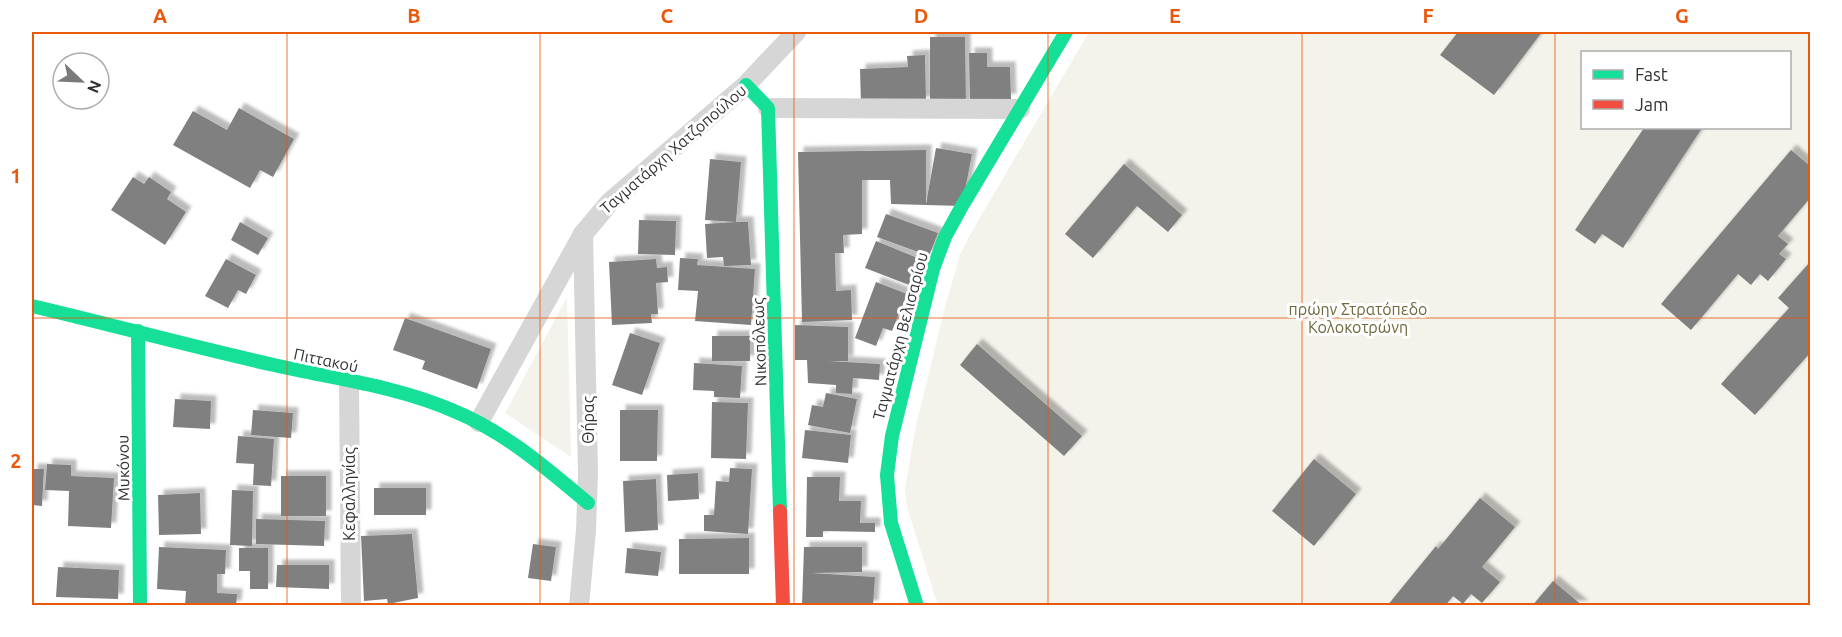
<svg xmlns="http://www.w3.org/2000/svg" width="1842" height="637" viewBox="0 0 1842 637" font-family="Ubuntu,sans-serif">
<defs>
<filter id="shadow"><feDropShadow dx="5.5" dy="-5.5" stdDeviation="1.5" flood-color="#0004"/></filter>
</defs>
<rect width="100%" height="100%" fill="#fff"/>
<g fill="#f3f2eb" fill-rule="evenodd">
<path d="M 1089,32 L 1810,32 L 1810,605 L 938,606 L 907,507 L 905,489 L 915,430 L 945,307 L 960,255 L 972,231 ZM 1582,52 L 1790,52 L 1790,128 L 1582,128 Z"/>
<polygon points="567,297 571,457 505,413"/>
</g>
<g fill="#808080" filter="url(#shadow)">
<polygon points="1458,32 1542,32 1494,95 1440,55"/>
<polygon points="930,37 965,37 966,106 930,106"/>
<polygon points="969,53 987,53 987,67 1010,67 1011,99 970,101"/>
<polygon points="925,55 926,102 861,105 860,69 908,67 907,56"/>
<polygon points="239,108 294,139 273,177 260,170 250,188 173,145 193,111 227,130"/>
<polygon points="1644,128 1702,128 1623,248 1602,234 1595,244 1575,230"/>
<polygon points="936,148 972,154 962,206 891,204 890,180 862,180 862,234 843,235 844,253 835,253 836,291 851,290 852,320 802,322 798,152 926,150 926,204"/>
<polygon points="1791,150 1810,166 1810,198 1778,236 1788,244 1779,254 1786,259 1768,281 1760,274 1751,285 1738,274 1691,330 1661,304"/>
<polygon points="710,159 741,162 736,222 705,220"/>
<polygon points="1124,164 1182,215 1168,232 1137,206 1093,258 1065,234"/>
<polygon points="133,177 144,184 149,177 171,192 167,199 186,212 165,245 111,210"/>
<polygon points="886,214 938,233 929,256 877,237"/>
<polygon points="639,220 676,221 675,255 638,254"/>
<polygon points="240,222 268,238 258,255 231,240"/>
<polygon points="736,222 748,222 751,265 724,266 723,257 707,258 705,224"/>
<polygon points="876,241 920,259 909,285 865,268"/>
<polygon points="680,258 698,259 697,265 755,269 751,325 695,321 698,291 678,290"/>
<polygon points="226,259 256,275 246,294 238,290 228,308 205,296"/>
<polygon points="656,259 657,268 667,267 668,282 656,283 658,314 651,314 652,323 612,325 609,262"/>
<polygon points="1810,262 1810,353 1755,415 1721,384 1789,308 1778,298"/>
<polygon points="876,282 907,294 892,331 883,328 876,346 855,338"/>
<polygon points="405,318 491,349 477,389 422,369 425,361 393,350"/>
<polygon points="795,325 848,327 848,361 828,361 880,364 879,380 853,378 852,394 836,393 836,385 808,383 807,360 795,360"/>
<polygon points="630,333 660,343 642,395 612,385"/>
<rect x="712" y="336" width="38" height="25"/>
<polygon points="977,344 1082,436 1064,456 960,365"/>
<polygon points="694,363 742,366 740,398 714,397 714,391 693,390"/>
<polygon points="826,393 857,399 850,433 808,425 812,405 823,407"/>
<polygon points="175,399 211,401 210,429 173,427"/>
<polygon points="712,402 748,403 746,459 711,458"/>
<polygon points="253,410 293,413 291,438 251,435"/>
<polygon points="620,410 658,410 657,461 620,461"/>
<polygon points="805,430 851,435 848,463 802,458"/>
<polygon points="238,436 274,439 271,486 253,485 254,464 236,463"/>
<polygon points="1314,459 1356,494 1314,546 1272,511"/>
<polygon points="47,464 71,465 71,476 114,478 111,528 68,526 69,491 45,490"/>
<polygon points="730,468 752,469 748,534 704,531 704,515 714,515 716,481 729,482"/>
<polygon points="32,469 44,469 42,506 32,505"/>
<polygon points="698,473 699,499 668,501 667,475"/>
<rect x="281" y="476" width="45" height="40"/>
<polygon points="807,477 840,477 839,501 861,501 860,523 875,523 875,532 823,531 823,537 806,537"/>
<polygon points="656,479 658,530 625,532 623,481"/>
<rect x="374" y="488" width="52" height="27"/>
<polygon points="232,490 253,491 252,546 230,545"/>
<polygon points="200,493 201,534 159,535 158,495"/>
<polygon points="1480,498 1515,527 1482,567 1500,582 1482,603 1471,594 1463,604 1453,596 1445,606 1387,606 1436,546 1438,549"/>
<polygon points="256,519 325,521 324,546 256,544"/>
<polygon points="412,534 418,598 388,604 387,599 364,601 361,536"/>
<polygon points="749,538 749,574 679,574 679,539"/>
<polygon points="533,544 556,547 551,581 528,578"/>
<polygon points="159,547 226,550 225,574 217,574 217,593 237,594 236,606 185,606 186,591 157,589"/>
<polygon points="804,547 862,547 862,572 811,573 875,577 873,606 802,605"/>
<polygon points="239,548 268,548 268,589 250,589 250,571 239,571"/>
<polygon points="627,548 661,552 658,576 625,573"/>
<polygon points="277,565 329,565 329,589 276,587"/>
<polygon points="58,567 119,570 118,599 56,597"/>
<polygon points="1553,581 1583,606 1532,606"/>
</g>
<g fill="none" stroke-linecap="round" stroke-linejoin="round">
<g stroke="#d6d6d6" stroke-width="20">
<polyline points="768,108 1020,109"/>
<polyline points="349,382 351,606"/>
<polyline points="479,422 583,234 610,202 746,85 796,32"/>
<polyline points="579,606 586,530 588,473 583,234"/>
</g>
<g stroke="#16e098" stroke-width="14">
<polyline points="746,85 768,108 780,511"/>
<path d="M 32,306 C 113,325 193,347 274,365 C 335,379 397,386 454,411 C 505,432 546,468 588,503"/>
<polyline points="138,331 140,606"/>
<polyline points="917,606 891,523 887,475 892,436 933,269 945,237 962,206 1066,32"/>
</g>
<polyline stroke="#f24e42" stroke-width="14" points="780,511 783,606"/>
</g>
<path fill="none" stroke="#e8590c" stroke-width="1.5" stroke-opacity="0.55" d="M 287,32 L 287,606M 540,32 L 540,606M 794,32 L 794,606M 1048,32 L 1048,606M 1302,32 L 1302,606M 1555,32 L 1555,606M 32,318 L 1810,318"/>
<g text-anchor="middle" dominant-baseline="central" stroke-width="6" stroke-linejoin="round" paint-order="stroke">
<g font-size="16" fill="#323232" stroke="#fff">
<text transform="translate(673 149) rotate(-41)">Ταγματάρχη Χατζοπούλου</text>
<text transform="translate(900 336) rotate(-75)">Ταγματάρχη Βελισαρίου</text>
<text transform="translate(759 342) rotate(-92)">Νικοπόλεως</text>
<text transform="translate(326 360) rotate(12)">Πιττακού</text>
<text transform="translate(588 420) rotate(-90)">Θήρας</text>
<text transform="translate(123 468) rotate(-91)">Μυκόνου</text>
<text transform="translate(349 494) rotate(-90)">Κεφαλληνίας</text>
</g>
<g font-size="16" fill="#70683e" stroke="#fff">
<text x="1358" y="309">πρώην Στρατόπεδο<tspan x="1358" dy="18">Κολοκοτρώνη</tspan></text>
</g>
</g>
<rect width="1842" height="637" fill="none" stroke="#ffffff" stroke-width="66"/>
<rect x="1581" y="51" width="210" height="78" fill="#ffffff" stroke="#adadad" stroke-width="1.5"/>
<rect x="1593" y="70" width="30" height="9" fill="#16e098" stroke="#adadad" stroke-width="1.5"/>
<text x="1635" y="81" font-size="18" fill="#323232">Fast</text>
<rect x="1593" y="100" width="30" height="9" fill="#f24e42" stroke="#adadad" stroke-width="1.5"/>
<text x="1635" y="111" font-size="18" fill="#323232">Jam</text>
<g transform="translate(81 81) rotate(113)"><circle r="28" fill="#ffffff" stroke="#adadad" stroke-width="1.5"/>
<path d="M0-4.5L10 22L0 15L-10 22Z" fill="#7a7a7a"/>
<text y="-9" font-size="16" font-weight="bold" text-anchor="middle" fill="#323232">N</text>
</g>
<rect x="33" y="33" width="1776" height="571" fill="none" stroke="#e8590c" stroke-width="2"/>
<g font-size="20" text-anchor="middle" font-weight="bold" fill="#e8590c">
<text x="160" y="23">A</text>
<text x="414" y="23">B</text>
<text x="667" y="23">C</text>
<text x="921" y="23">D</text>
<text x="1175" y="23">E</text>
<text x="1428" y="23">F</text>
<text x="1682" y="23">G</text>
<text x="16" y="183">1</text>
<text x="16" y="468">2</text>
</g>
</svg>
